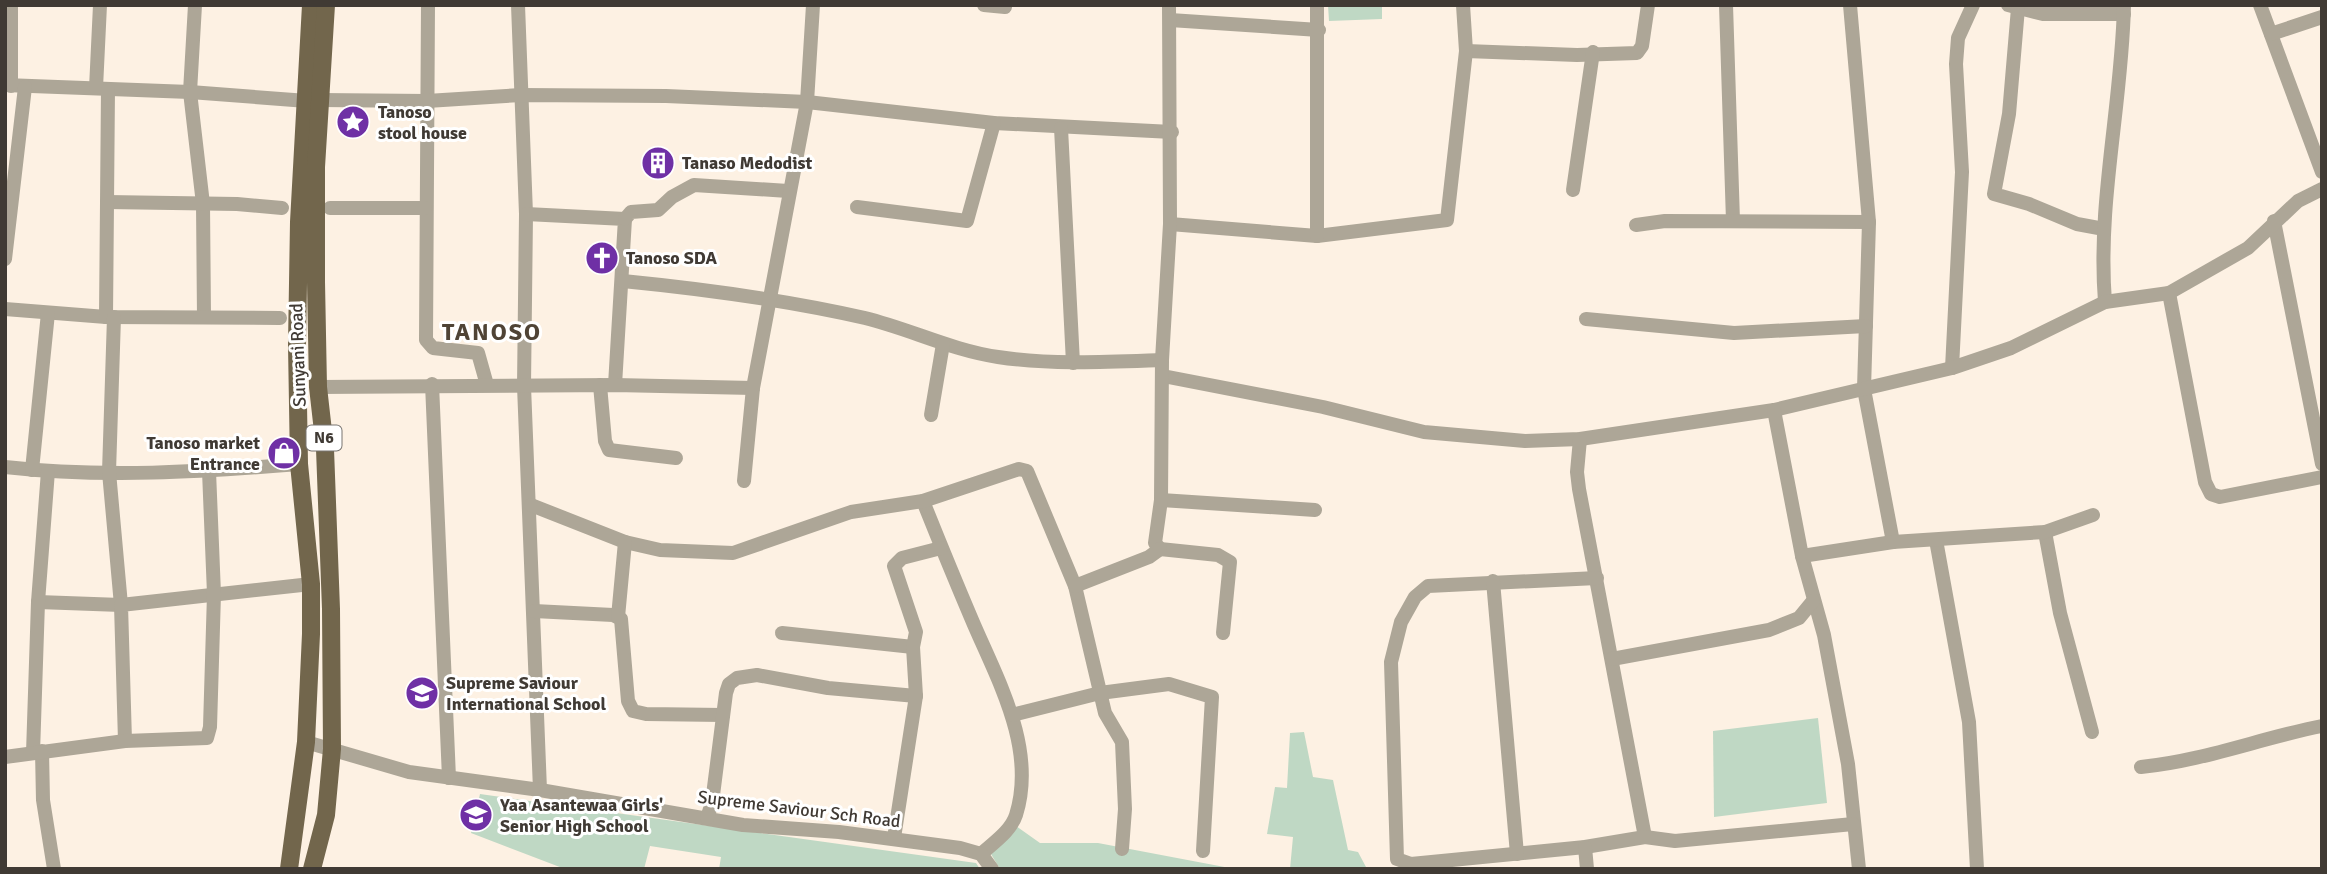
<svg xmlns="http://www.w3.org/2000/svg" width="2327" height="874" viewBox="0 0 2327 874" font-family="Signika,sans-serif">
<rect width="100%" height="100%" fill="#fdf1e3"/>
<g fill="#bfd8c4">
<polygon points="1328,5 1382,5 1382,19 1329,21"/>
<polygon points="1818,718 1827,803 1714,817 1713,731"/>
<polygon points="1304,732 1313,777 1333,780 1348,850 1358,852 1366,867 1404,869 1290,869 1293,837 1267,834 1275,787 1287,788 1290,733"/>
<polygon points="480,794 976,863 980,869 719,869 721,857 650,846 644,869 565,869 471,833"/>
<polygon points="1016,826 1040,843 1098,843 1235,869 1000,869 991,854"/>
</g>
<g fill="none" stroke-linecap="round" stroke-linejoin="round">
<g stroke="#ada697" stroke-width="14">
<polyline points="195,5 190,92 203,204 204,317"/>
<polyline points="428,5 426,340 433,348 478,353 487,385"/>
<polyline points="518,5 526,214 524,386 540,790"/>
<polyline points="984,5 1005,7"/>
<polyline points="1726,5 1733,221"/>
<polyline points="1850,5 1869,222 1864,389 1893,542"/>
<polyline points="2008,5 2043,14 2124,14"/>
<polyline points="2260,5 2322,172"/>
<polyline points="2018,8 2009,114 1994,194 2029,204 2077,224 2104,229"/>
<polyline points="1170,20 1319,30"/>
<polyline points="2271,34 2322,17"/>
<polyline points="1466,51 1577,55 1637,53 1642,46 1648,5"/>
<polyline points="5,85 190,92 307,101"/>
<polyline points="11,86 11,5"/>
<polyline points="96,88 100,5"/>
<polyline points="320,100 427,101 521,95 666,96 807,102 994,123 1172,132"/>
<polyline points="1061,128 1073,363"/>
<polyline points="1573,190 1593,52"/>
<polyline points="107,202 237,204 282,208"/>
<polyline points="857,207 967,221 994,123"/>
<polyline points="330,208 425,208"/>
<polyline points="526,214 625,219 615,385"/>
<polyline points="625,219 631,212 658,210 672,197 694,185 788,191"/>
<polyline points="2274,221 2322,464"/>
<polyline points="1170,224 1317,236 1447,220 1466,51 1463,5"/>
<polyline points="1636,225 1665,221 1869,222"/>
<polyline points="1317,236 1317,5"/>
<polyline points="5,259 25,87"/>
<path d="M 623,281 C 704,289 786,300 865,318 C 910,329 951,350 998,357 C 1052,365 1107,362 1162,360"/>
<polyline points="2169,293 2205,482 2211,494 2220,497 2322,477"/>
<path d="M 2105,302 C 2097,203 2122,104 2124,5"/>
<polyline points="5,309 106,317 280,318"/>
<polyline points="106,317 108,89"/>
<polyline points="1586,319 1734,333 1866,326"/>
<polyline points="1952,368 1962,172 1956,64 1958,38 1973,5"/>
<polyline points="1163,376 1323,407 1424,432 1525,441 1580,439 1774,410 1952,368 2011,348 2105,302 2169,293 2248,248 2298,201 2322,189"/>
<polyline points="432,384 449,778"/>
<polyline points="600,385 605,441 609,450 676,458"/>
<polyline points="318,387 615,385 753,388"/>
<polyline points="1774,410 1802,556 1824,635 1848,764 1859,869"/>
<polyline points="931,415 943,344"/>
<polyline points="1580,439 1577,472 1579,489 1645,837"/>
<path d="M 5,467 C 103,478 202,472 299,464"/>
<polyline points="32,470 48,313"/>
<polyline points="744,481 753,388 807,102 813,5"/>
<polyline points="1161,500 1315,510"/>
<path d="M 923,501 C 939,541 955,580 972,620 C 997,679 1037,748 1016,815 C 1011,831 993,843 981,854"/>
<polyline points="531,505 625,542 660,550 733,553 851,512 923,501 1019,469 1027,471 1075,586 1105,713 1122,742 1125,809 1122,849"/>
<polyline points="2045,532 2060,613 2092,732"/>
<polyline points="1936,540 1969,722 1977,869"/>
<polyline points="1160,549 1155,543 1161,500 1162,360 1170,224 1169,5"/>
<polyline points="1160,549 1218,555 1230,562 1223,633"/>
<polyline points="1802,556 1893,542 2045,532 2093,515"/>
<polyline points="1597,578 1428,586 1415,597 1401,622 1391,662 1397,859 1411,864 1585,847 1645,837 1675,841 1853,824"/>
<polyline points="1493,581 1517,854"/>
<polyline points="1075,586 1149,557 1160,549"/>
<polyline points="38,602 121,605 109,472 114,317"/>
<polyline points="534,611 613,615 621,619 628,701 633,711 646,714 723,715"/>
<polyline points="618,617 625,542"/>
<polyline points="782,633 913,647"/>
<polyline points="1612,659 1769,630 1799,618 1813,601"/>
<polyline points="1012,715 1100,693 1169,684 1212,697 1203,851"/>
<polyline points="125,741 121,605 311,584"/>
<polyline points="306,742 409,772 540,790 743,825 839,832 960,848 981,854 992,869"/>
<polyline points="42,751 43,800 54,869"/>
<polyline points="33,753 38,602 48,471"/>
<polyline points="5,757 125,741 207,738 210,727 214,594 209,471"/>
<path d="M 2141,767 C 2203,761 2261,738 2322,726"/>
<polyline points="707,818 712,803 726,693 729,684 737,678 757,675 828,688 916,696"/>
<polyline points="894,838 916,696 913,647 916,632 894,566 902,558 941,548"/>
<polyline points="1585,847 1587,869"/>
</g>
<g stroke="#72664c" stroke-width="18">
<polyline points="289,869 306,742 311,634 311,584 299,464 297,345 299,222 311,5"/>
<polyline points="312,869 326,815 332,749 331,609 325,449 318,387 316,282 316,167 326,5"/>
</g>
</g>
<defs>
<symbol id="sight-disc" viewBox="-11 -11 22 22"><circle r="9.5" fill="#6f30a5" stroke="#fff"/><path d="M0-6L1.8-2.2L6-1.7L2.9 1.2L3.7 5.4L0 3.3L-3.7 5.4L-2.9 1.2L-6-1.7L-1.8-2.2Z" fill="#fff"/></symbol>
<symbol id="building-disc" viewBox="-11 -11 22 22"><circle r="9.5" fill="#6f30a5" stroke="#fff"/><path d="M-4-6H4V6H1V3H-1V6H-4ZM-2.5-4.3h1.7v1.8h-1.7ZM.8-4.3h1.7v1.8H.8ZM-2.5-1h1.7V.8h-1.7ZM.8-1h1.7V.8H.8Z" fill="#fff"/></symbol>
<symbol id="church-disc" viewBox="-11 -11 22 22"><circle r="9.5" fill="#6f30a5" stroke="#fff"/><path d="M-1.2-6h2.4v3.5h3.3v2.4h-3.3V6h-2.4V-.1h-3.3v-2.4h3.3Z" fill="#fff"/></symbol>
<symbol id="shop-disc" viewBox="-11 -11 22 22"><circle r="9.5" fill="#6f30a5" stroke="#fff"/><path d="M-5-2.5h2.3a2.7 3.5 0 0 1 5.4 0H5L5.5 6h-11ZM-1.5-2.5h3a1.5 2.3 0 0 0-3 0Z" fill="#fff"/></symbol>
<symbol id="school-disc" viewBox="-11 -11 22 22"><circle r="9.5" fill="#6f30a5" stroke="#fff"/><path d="M0-5L7-2L0 1L-7-2ZM-4 1L0 2.5L4 1V4Q0 6-4 4Z" fill="#fff"/></symbol>
</defs>
<g fill-rule="evenodd">
<use href="#sight-disc" x="334" y="103" width="38" height="38"/>
<use href="#building-disc" x="639" y="144" width="38" height="38"/>
<use href="#church-disc" x="583" y="239" width="38" height="38"/>
<use href="#shop-disc" x="265" y="434" width="38" height="38"/>
<use href="#school-disc" x="403" y="674" width="38" height="38"/>
<use href="#school-disc" x="457" y="796" width="38" height="38"/>
</g>
<g text-anchor="middle" dominant-baseline="central" stroke-width="6" stroke-linejoin="round" paint-order="stroke">
<rect fill="#fff" stroke="#797571" stroke-width="2" x="306.5" y="425.5" width="35" height="25" rx="5"/>
<g font-size="16" font-weight="bold" fill="#403a34">
<text x="324" y="438">N6</text>
</g>
<g font-size="18" font-weight="bold" fill="#403a34" stroke="#fff" text-anchor="start">
<text x="378" y="112">Tanoso<tspan x="378" dy="21">stool house</tspan></text>
<text x="682" y="163">Tanaso Medodist</text>
<text x="626" y="258">Tanoso SDA</text>
<text x="260" y="443" text-anchor="end">Tanoso market<tspan x="260" dy="21">Entrance</tspan></text>
<text x="446" y="683">Supreme Saviour<tspan x="446" dy="21">International School</tspan></text>
<text x="500" y="805">Yaa Asantewaa Girls'<tspan x="500" dy="21">Senior High School</tspan></text>
</g>
<g font-size="18" fill="#403a34" stroke="#fff">
<text transform="translate(298 355) rotate(-92)">Sunyani Road</text>
<text transform="translate(799 809) rotate(7)">Supreme Saviour Sch Road</text>
</g>
<g font-size="24" font-weight="bold" letter-spacing="2" fill="#4f4335" stroke="#fff">
<text x="492" y="332">TANOSO</text>
</g>
</g>
<rect width="2327" height="874" fill="none" stroke="#403a34" stroke-width="14"/>
</svg>
